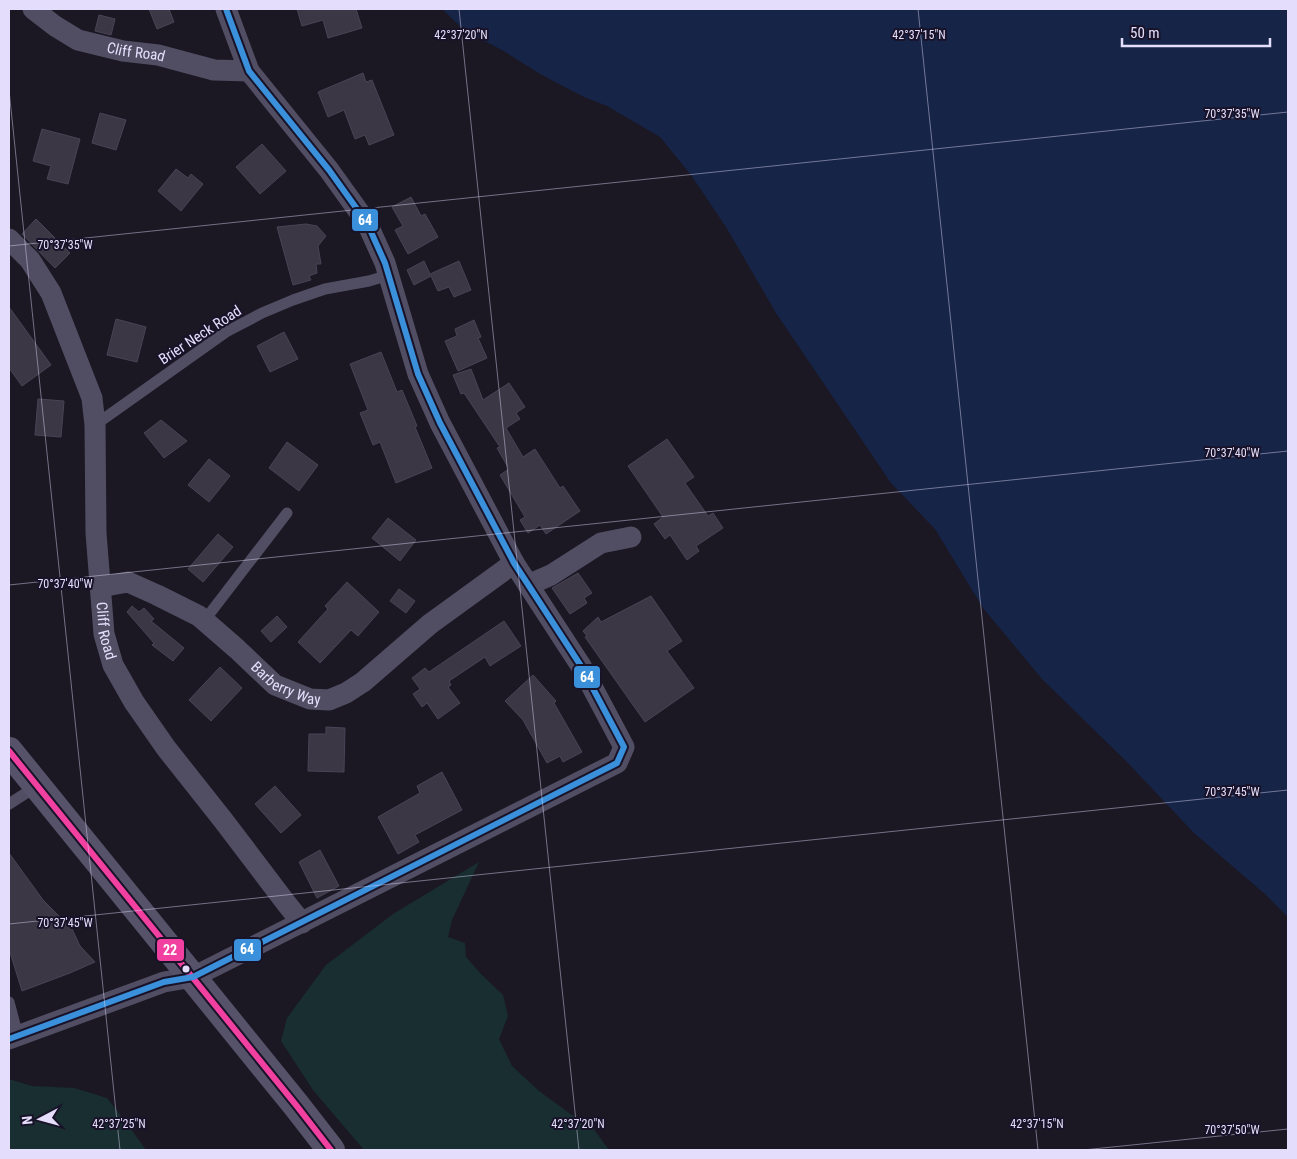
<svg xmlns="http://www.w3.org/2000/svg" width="1297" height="1159" viewBox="0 0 1297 1159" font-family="'Roboto Condensed',sans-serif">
<rect width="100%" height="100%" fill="#1b1824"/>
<g fill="#182e30">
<polygon points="479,862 452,920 448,937 465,943 466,957 482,975 503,995 508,1016 499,1039 512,1066 539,1091 572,1115 590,1124 609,1150 364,1150 313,1090 281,1041 287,1018 326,965 393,914"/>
<polygon points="9,1079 32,1086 74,1088 107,1098 126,1122 146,1150 9,1150"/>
</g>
<polygon fill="#162447" points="442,9 1288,9 1288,917 1266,895 1194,833 1127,762 1042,679 983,608 935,529 891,483 776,313 726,227 691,175 660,137 607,106 584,97 540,74 502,50 465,31"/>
<g fill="#3b3745" stroke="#494456">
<polygon points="149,9 169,9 174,22 157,29"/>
<polygon points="297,9 356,9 362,28 328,38 323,20 302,26"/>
<polygon points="99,15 115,19 111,35 95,31"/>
<polygon points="363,73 366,82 372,80 394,135 369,145 365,135 355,139 344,110 328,117 318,92"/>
<polygon points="100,113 126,120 116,150 92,143"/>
<polygon points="42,129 80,139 68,184 47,179 51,166 33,161"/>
<polygon points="262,144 286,171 260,194 236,167"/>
<polygon points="176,169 188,178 191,174 203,184 181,211 158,191"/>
<polygon points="411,197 421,216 425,214 438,237 408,254 395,230 403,226 392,207"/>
<polygon points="36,219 70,253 55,268 22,234"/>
<polygon points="306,224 317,226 326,236 318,246 321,264 316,264 317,273 309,276 311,280 293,285 277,227"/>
<polygon points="424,261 430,274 459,261 471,290 454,297 449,287 438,291 431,276 414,285 407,270"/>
<polygon points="9,307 51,365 22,386 9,368"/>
<polygon points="116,319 146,327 137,362 107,355"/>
<polygon points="474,320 481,337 478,338 487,358 458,371 445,341 457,336 455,329"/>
<polygon points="284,332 298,359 270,372 257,346"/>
<polygon points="381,352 397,392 402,390 417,426 415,427 432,468 396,483 380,442 373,445 360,413 368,410 350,364"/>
<polygon points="471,369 483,400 509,383 525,407 516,413 520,419 506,428 523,457 535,449 560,488 563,486 580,511 546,534 540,525 528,533 520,520 525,517 500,475 509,469 497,448 500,447 464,393 461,394 453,375"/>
<polygon points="38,399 64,401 61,437 35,435"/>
<polygon points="161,420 187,441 164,458 144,433"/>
<polygon points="667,439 694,477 685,483 708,516 713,513 723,528 696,546 699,551 687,560 670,535 665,539 654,524 663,517 628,466"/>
<polygon points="287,442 318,465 299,491 269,468"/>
<polygon points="209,459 230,476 209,502 188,485"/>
<polygon points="388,518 416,540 400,561 372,538"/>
<polygon points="218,534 233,547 203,582 188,569"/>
<polygon points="578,573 592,593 584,598 587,603 570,614 552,588"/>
<polygon points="347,582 379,612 358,636 351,630 320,663 298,642 328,609 325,606"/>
<polygon points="399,589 415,601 406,613 390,601"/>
<polygon points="651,596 682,641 667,651 694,688 645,722 585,637 587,636 583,631 598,617 601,622"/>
<polygon points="132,606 139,612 144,608 154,619 151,621 184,648 173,661 152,645 154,643 127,612"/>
<polygon points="277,616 287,627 271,642 261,631"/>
<polygon points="504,621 521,646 490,666 485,657 449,681 451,685 448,687 460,703 438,719 427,703 422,707 413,694 420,689 412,678 425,668 429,672"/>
<polygon points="220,667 242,688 211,721 189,700"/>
<polygon points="533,675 556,701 554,703 582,752 563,762 560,756 547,763 523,720 505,701"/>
<polygon points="326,727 345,728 344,772 308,771 309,734 326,734"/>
<polygon points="442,772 462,810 415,835 419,842 398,854 378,817 420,793 417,786"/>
<polygon points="275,786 301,815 281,833 255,804"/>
<polygon points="320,850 339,886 317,898 299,862"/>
<polygon points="9,853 43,900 72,929 80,946 95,962 70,973 22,991 9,949"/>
</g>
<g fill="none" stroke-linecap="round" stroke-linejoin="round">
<g stroke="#514e63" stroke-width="11">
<polyline points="95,425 226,332 262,313 293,300 325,289 369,281 389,275"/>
<polyline points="204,621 287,513"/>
<polyline points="9,804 37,786"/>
<polyline points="9,1002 18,1036"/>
</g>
<g stroke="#514e63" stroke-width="21">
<path id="s1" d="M 33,9 L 55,26 L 78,40 L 123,51 L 158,55 L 214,70 L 249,71"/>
<path id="s2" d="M 9,239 L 30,260 L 51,293 L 92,398 L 95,425 L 96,533 L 104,634 L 113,665 L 134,702 L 166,748 L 223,820 L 286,903 L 302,923"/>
<polyline points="528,585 551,575 601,543 631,537"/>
<path id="s3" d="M 100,587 L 128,582 L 157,595 L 199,616 L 237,649 L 275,685 L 310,699 L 329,700 L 346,693 L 363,682 L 430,624 L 514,563"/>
<polyline points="9,1039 164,982 193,977 617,763 624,747 581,666 514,563 440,423 418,374 385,263 367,223 329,170 249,71 226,9"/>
</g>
<polyline stroke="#565269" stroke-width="28" points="9,751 296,1105 331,1150"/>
<defs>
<polyline id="bus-1" points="9,751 296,1105 331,1150"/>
<polyline id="bus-2" points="9,1039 164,982 193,977 617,763 624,747 581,666 514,563 440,423 418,374 385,263 367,223 329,170 249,71 226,9"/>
</defs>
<use href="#bus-1" stroke="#191329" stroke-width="10"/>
<use href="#bus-2" stroke="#191329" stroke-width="10"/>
<use href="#bus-1" stroke="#f240a1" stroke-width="6"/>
<use href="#bus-2" stroke="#3a90db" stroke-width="6"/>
</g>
<path fill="none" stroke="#e4defc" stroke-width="1" stroke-opacity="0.45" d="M 459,9 L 579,1150M 918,9 L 1038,1150M 9,90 L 120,1150M 9,246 L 1288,112M 9,585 L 1288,451M 9,924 L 1288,790M 1083,1150 L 1288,1129"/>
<circle fill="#e4defc" stroke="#191329" stroke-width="2" cx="186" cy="969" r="4.5"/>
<g text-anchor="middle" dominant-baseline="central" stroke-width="4" stroke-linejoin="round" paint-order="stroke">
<g font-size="15" fill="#e4defc" stroke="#191329">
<text stroke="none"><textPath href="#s1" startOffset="114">Cliff Road</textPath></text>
<text transform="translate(200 335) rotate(-33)">Brier Neck Road</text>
<text stroke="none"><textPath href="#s2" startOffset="415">Cliff Road</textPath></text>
<text stroke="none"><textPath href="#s3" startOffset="219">Barberry Way</textPath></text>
</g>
</g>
<g font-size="12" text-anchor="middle" fill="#e4defc" stroke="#191329" stroke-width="4" stroke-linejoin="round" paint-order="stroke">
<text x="461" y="39">42°37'20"N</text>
<text x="919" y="39">42°37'15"N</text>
<text x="1232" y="118">70°37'35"W</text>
<text x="65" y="249">70°37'35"W</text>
<text x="1232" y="457">70°37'40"W</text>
<text x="65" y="588">70°37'40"W</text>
<text x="1232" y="796">70°37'45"W</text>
<text x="65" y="927">70°37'45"W</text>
<text x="119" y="1128">42°37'25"N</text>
<text x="578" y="1128">42°37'20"N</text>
<text x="1037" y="1128">42°37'15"N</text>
<text x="1232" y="1134">70°37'50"W</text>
</g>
<g stroke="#191329" stroke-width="2">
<rect x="351" y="208" width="28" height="24" rx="5" fill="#3a90db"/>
<rect x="573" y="665" width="28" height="24" rx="5" fill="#3a90db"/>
<rect x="233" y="938" width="29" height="24" rx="5" fill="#3a90db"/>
<rect x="156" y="938" width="29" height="24" rx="5" fill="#f240a1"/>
</g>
<g font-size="14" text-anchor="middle" font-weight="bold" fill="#fff">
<text x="365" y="225">64</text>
<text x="587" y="682">64</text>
<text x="247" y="954">64</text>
<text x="170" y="955">22</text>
</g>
<rect width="1297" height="1159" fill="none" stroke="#e4defc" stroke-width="20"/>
<g transform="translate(40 1119) rotate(264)" stroke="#191329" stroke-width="4" paint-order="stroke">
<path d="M0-4L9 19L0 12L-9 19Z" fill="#e4defc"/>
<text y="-8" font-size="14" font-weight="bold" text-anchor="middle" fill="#e4defc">N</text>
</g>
<path d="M1122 38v8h148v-8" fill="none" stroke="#e4defc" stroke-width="2.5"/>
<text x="1130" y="38" font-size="15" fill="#e4defc" stroke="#191329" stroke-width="4" paint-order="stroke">50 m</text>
</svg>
